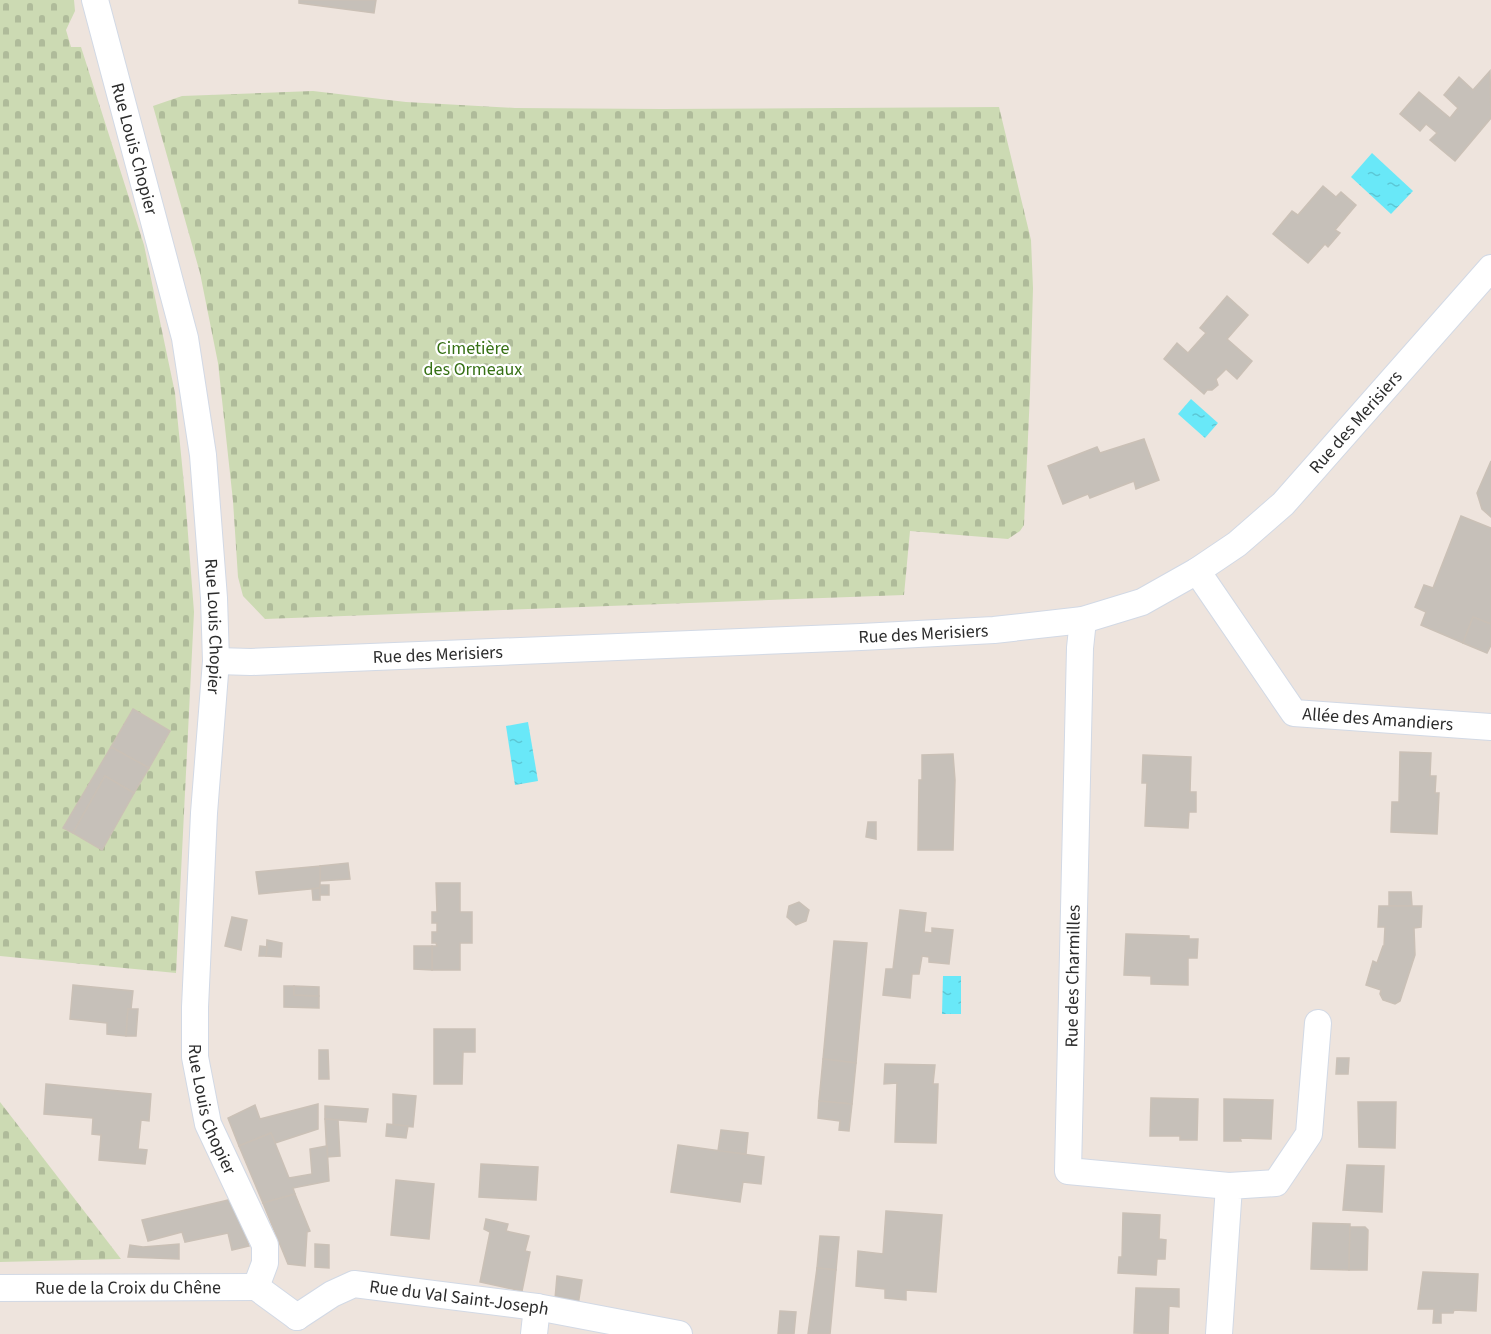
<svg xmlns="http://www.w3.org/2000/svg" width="1491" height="1334" viewBox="0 0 1491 1334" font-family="'Source Sans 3',sans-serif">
<defs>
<pattern id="cemetery-stones" width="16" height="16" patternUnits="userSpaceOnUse" patternTransform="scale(1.5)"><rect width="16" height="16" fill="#ccdab3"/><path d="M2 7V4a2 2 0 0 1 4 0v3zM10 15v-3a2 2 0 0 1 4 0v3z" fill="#afbb9a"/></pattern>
<pattern id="water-ripples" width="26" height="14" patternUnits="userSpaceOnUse" patternTransform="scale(1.5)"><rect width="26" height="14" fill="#69e8f8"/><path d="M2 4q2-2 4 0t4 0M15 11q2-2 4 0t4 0" fill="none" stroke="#5bc7d5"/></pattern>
</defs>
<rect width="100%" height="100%" fill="#eee4dd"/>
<g fill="url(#cemetery-stones)">
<polygon points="0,0 74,0 75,11 66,30 71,47 81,47 144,245 175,393 185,495 194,612 176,973 0,956"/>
<polygon points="313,91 406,102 515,108 662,109 999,107 1031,240 1033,288 1030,393 1024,525 1020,531 1008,539 910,531 904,595 265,619 243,596 238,577 233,501 218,363 200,273 153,106 182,96"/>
<polygon points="0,1102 121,1259 0,1262"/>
</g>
<g fill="url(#water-ripples)">
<polygon points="1372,153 1413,191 1391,214 1351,177"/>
<polygon points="1191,399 1218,423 1205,438 1178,414"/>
<polygon points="528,722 538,781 515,785 506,726"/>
<polygon points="943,976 961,976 961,1014 942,1014"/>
</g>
<g fill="#c6c0b9" stroke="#cac0b6" stroke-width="1.5">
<polygon points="299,0 376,0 374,13 299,3"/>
<polygon points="1490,71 1491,118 1455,161 1430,140 1437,133 1426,124 1420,131 1400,114 1419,92 1450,118 1458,108 1444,95 1459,77 1473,90"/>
<polygon points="1323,186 1336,197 1341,192 1356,205 1335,230 1340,233 1328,247 1325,244 1308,263 1273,234 1292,211 1298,215"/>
<polygon points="1227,296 1248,315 1227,339 1252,361 1237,379 1226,369 1216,379 1218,385 1212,390 1207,390 1204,394 1164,359 1177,343 1188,353 1206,333 1200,328"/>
<polygon points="1144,439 1159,480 1136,489 1134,481 1090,498 1088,494 1063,504 1048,466 1097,447 1100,453"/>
<polygon points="1491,461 1491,517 1482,509 1477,493"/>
<polygon points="1461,516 1491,528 1491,624 1473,617 1463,643 1421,625 1426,612 1415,607 1424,585 1433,588"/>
<polygon points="1473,617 1491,624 1491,645 1487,653 1463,643"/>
<polygon points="133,709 170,731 149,768 111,747"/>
<polygon points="111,747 149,768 134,793 105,776 73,833 63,828"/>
<polygon points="1400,752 1431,753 1430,776 1436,776 1435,793 1439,793 1437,834 1391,832 1392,802 1399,802"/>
<polygon points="953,754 955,780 953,850 918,850 919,780 922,780 922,755"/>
<polygon points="1143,755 1191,757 1190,792 1196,792 1196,812 1189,812 1188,828 1145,826 1147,783 1142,783"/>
<polygon points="105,776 134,793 102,850 73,833"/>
<polygon points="868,822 876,822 876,839 866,837"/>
<polygon points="348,863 350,879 320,881 320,866"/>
<polygon points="320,866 320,888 259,894 256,872"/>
<polygon points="436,883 460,883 460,912 472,912 472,943 460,943 460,970 432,970 432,946 437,946 436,943 432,943 432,932 437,932 437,923 432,923 432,912 437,912"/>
<polygon points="320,885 329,885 329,895 319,895"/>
<polygon points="320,888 320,900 313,900 312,889"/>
<polygon points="1389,892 1411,892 1412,906 1389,906"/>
<polygon points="799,902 809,910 806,921 796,925 787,917 789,906"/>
<polygon points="1379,906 1422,906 1421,927 1414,928 1415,955 1400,1001 1395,1004 1383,1000 1380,994 1381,990 1366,985 1373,961 1377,963 1383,946 1384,946 1385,927 1378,927"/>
<polygon points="900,910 926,913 924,932 932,933 932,928 953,930 949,964 929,962 929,957 922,956 919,974 912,974 910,998 883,995 886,969 893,969"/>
<polygon points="232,917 247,920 241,950 225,946"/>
<polygon points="1126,934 1189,936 1189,939 1198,939 1197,958 1188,958 1188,985 1151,984 1151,976 1124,975"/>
<polygon points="267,940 282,943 281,957 266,956"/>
<polygon points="834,941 867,943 856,1063 823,1059"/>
<polygon points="260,946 267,947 266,956 259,956"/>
<polygon points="414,946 432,946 432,970 414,969"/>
<polygon points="73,985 133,991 131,1009 128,1009 126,1036 107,1034 107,1023 70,1019"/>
<polygon points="284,986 294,986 294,995 319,996 319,1008 284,1007"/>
<polygon points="294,986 319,987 319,996 294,995"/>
<polygon points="128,1009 138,1009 136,1036 126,1036"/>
<polygon points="434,1029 475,1029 475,1052 463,1052 462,1084 434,1084"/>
<polygon points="319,1050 328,1050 329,1079 319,1079"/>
<polygon points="1337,1058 1349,1058 1348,1074 1336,1074"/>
<polygon points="823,1059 856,1063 852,1104 819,1101"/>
<polygon points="885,1064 935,1065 933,1084 938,1084 936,1143 895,1142 897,1083 884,1084"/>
<polygon points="46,1084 151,1094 149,1121 141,1120 138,1149 147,1150 145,1164 99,1160 101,1135 92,1134 93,1118 44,1114"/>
<polygon points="393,1094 416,1096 413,1127 393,1125"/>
<polygon points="1151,1098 1198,1099 1197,1140 1180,1140 1180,1136 1150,1136"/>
<polygon points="1224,1099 1273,1100 1271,1139 1240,1138 1241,1141 1224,1141"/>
<polygon points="819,1101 852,1104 849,1131 839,1130 840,1121 818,1118"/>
<polygon points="1358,1102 1396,1102 1395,1148 1359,1147"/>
<polygon points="318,1104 318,1129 275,1143 271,1133 239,1146 228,1118 255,1105 260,1119"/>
<polygon points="325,1106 368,1109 366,1122 325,1119"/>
<polygon points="325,1119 338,1120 340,1156 327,1157"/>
<polygon points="387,1124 408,1126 406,1138 386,1136"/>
<polygon points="721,1130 748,1133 746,1154 718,1151"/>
<polygon points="271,1133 289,1178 312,1174 310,1149 327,1146 329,1181 293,1188 295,1194 263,1203 239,1146"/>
<polygon points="678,1145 764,1157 761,1184 743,1182 740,1202 671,1192"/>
<polygon points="481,1164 538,1167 536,1200 479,1197"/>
<polygon points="1347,1165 1384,1166 1382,1212 1343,1210"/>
<polygon points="396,1180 434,1184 429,1239 391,1235"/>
<polygon points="295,1194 310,1231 307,1232 305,1266 288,1264 263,1203"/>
<polygon points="233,1199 249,1246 232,1250 228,1233 185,1242 182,1232 148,1241 142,1220"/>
<polygon points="886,1211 942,1215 936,1292 906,1290 906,1300 885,1298 885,1289 856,1286 858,1251 883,1254"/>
<polygon points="1123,1213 1160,1215 1159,1239 1166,1240 1165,1259 1157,1259 1156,1275 1118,1273 1119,1257 1122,1257"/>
<polygon points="486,1219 508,1224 506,1231 529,1236 525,1251 530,1252 522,1291 480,1282 490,1232 484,1229"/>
<polygon points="1313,1223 1350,1224 1349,1270 1311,1269"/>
<polygon points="1350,1227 1365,1227 1368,1230 1367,1270 1349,1270"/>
<polygon points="820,1236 839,1237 836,1270 817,1268"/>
<polygon points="179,1244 179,1259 128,1257 130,1245 143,1247"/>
<polygon points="315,1244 329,1245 329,1268 315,1267"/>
<polygon points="817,1268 836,1270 830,1334 808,1334"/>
<polygon points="1423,1272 1478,1274 1476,1311 1454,1310 1453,1313 1441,1313 1441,1323 1433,1323 1434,1309 1418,1309"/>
<polygon points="557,1276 582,1280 578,1305 555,1299"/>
<polygon points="1136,1288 1179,1289 1179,1307 1169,1306 1168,1334 1134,1333"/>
<polygon points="780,1311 796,1312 794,1334 778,1334"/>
</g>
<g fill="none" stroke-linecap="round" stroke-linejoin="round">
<defs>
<g id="minor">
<path id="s1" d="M 95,0 L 185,338 L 203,455 L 214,598 L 216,661 L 204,813 L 195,1007 L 195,1057 L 208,1124 L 265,1245 L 265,1263 L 256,1287"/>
<path id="s2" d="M 1197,571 L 1294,713 L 1491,727"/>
<polyline points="1083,620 1080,648 1068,1171 1229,1186"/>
<path id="s3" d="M 216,661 L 251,662 L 861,637 L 994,630 L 1083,620 L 1142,602 L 1197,571 L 1237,544 L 1283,504 L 1491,268"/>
<polyline points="256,1287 297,1317"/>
<path id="s4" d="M 0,1288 L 256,1287"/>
<path id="s5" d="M 297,1317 L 332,1294 L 354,1284 L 537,1307 L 679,1334"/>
<polyline points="534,1334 537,1307"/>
<polyline points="1219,1334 1229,1186 1276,1183 1309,1134 1318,1023"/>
</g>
</defs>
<use href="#minor" stroke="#d2d9e5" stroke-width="28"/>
<use href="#minor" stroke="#fff" stroke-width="26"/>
</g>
<g text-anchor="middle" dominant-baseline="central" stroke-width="4.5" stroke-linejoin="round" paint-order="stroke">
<g font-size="18" fill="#2c2c2c" stroke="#fff">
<text stroke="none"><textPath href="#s1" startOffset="154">Rue Louis Chopier</textPath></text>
<text stroke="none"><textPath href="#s3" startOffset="1212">Rue des Merisiers</textPath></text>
<text stroke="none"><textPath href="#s1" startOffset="640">Rue Louis Chopier</textPath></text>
<text stroke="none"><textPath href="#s3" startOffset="708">Rue des Merisiers</textPath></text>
<text stroke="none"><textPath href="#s3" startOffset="222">Rue des Merisiers</textPath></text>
<text stroke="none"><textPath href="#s2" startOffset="256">Allée des Amandiers</textPath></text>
<text transform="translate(1073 976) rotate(-89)">Rue des Charmilles</text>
<text stroke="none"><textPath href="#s1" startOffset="1126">Rue Louis Chopier</textPath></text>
<text stroke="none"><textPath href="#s4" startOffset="128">Rue de la Croix du Chêne</textPath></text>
<text stroke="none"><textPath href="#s5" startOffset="172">Rue du Val Saint-Joseph</textPath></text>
</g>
<g font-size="18" fill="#367015" stroke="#fff">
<text x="473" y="348">Cimetière<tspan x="473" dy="21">des Ormeaux</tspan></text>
</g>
</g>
</svg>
